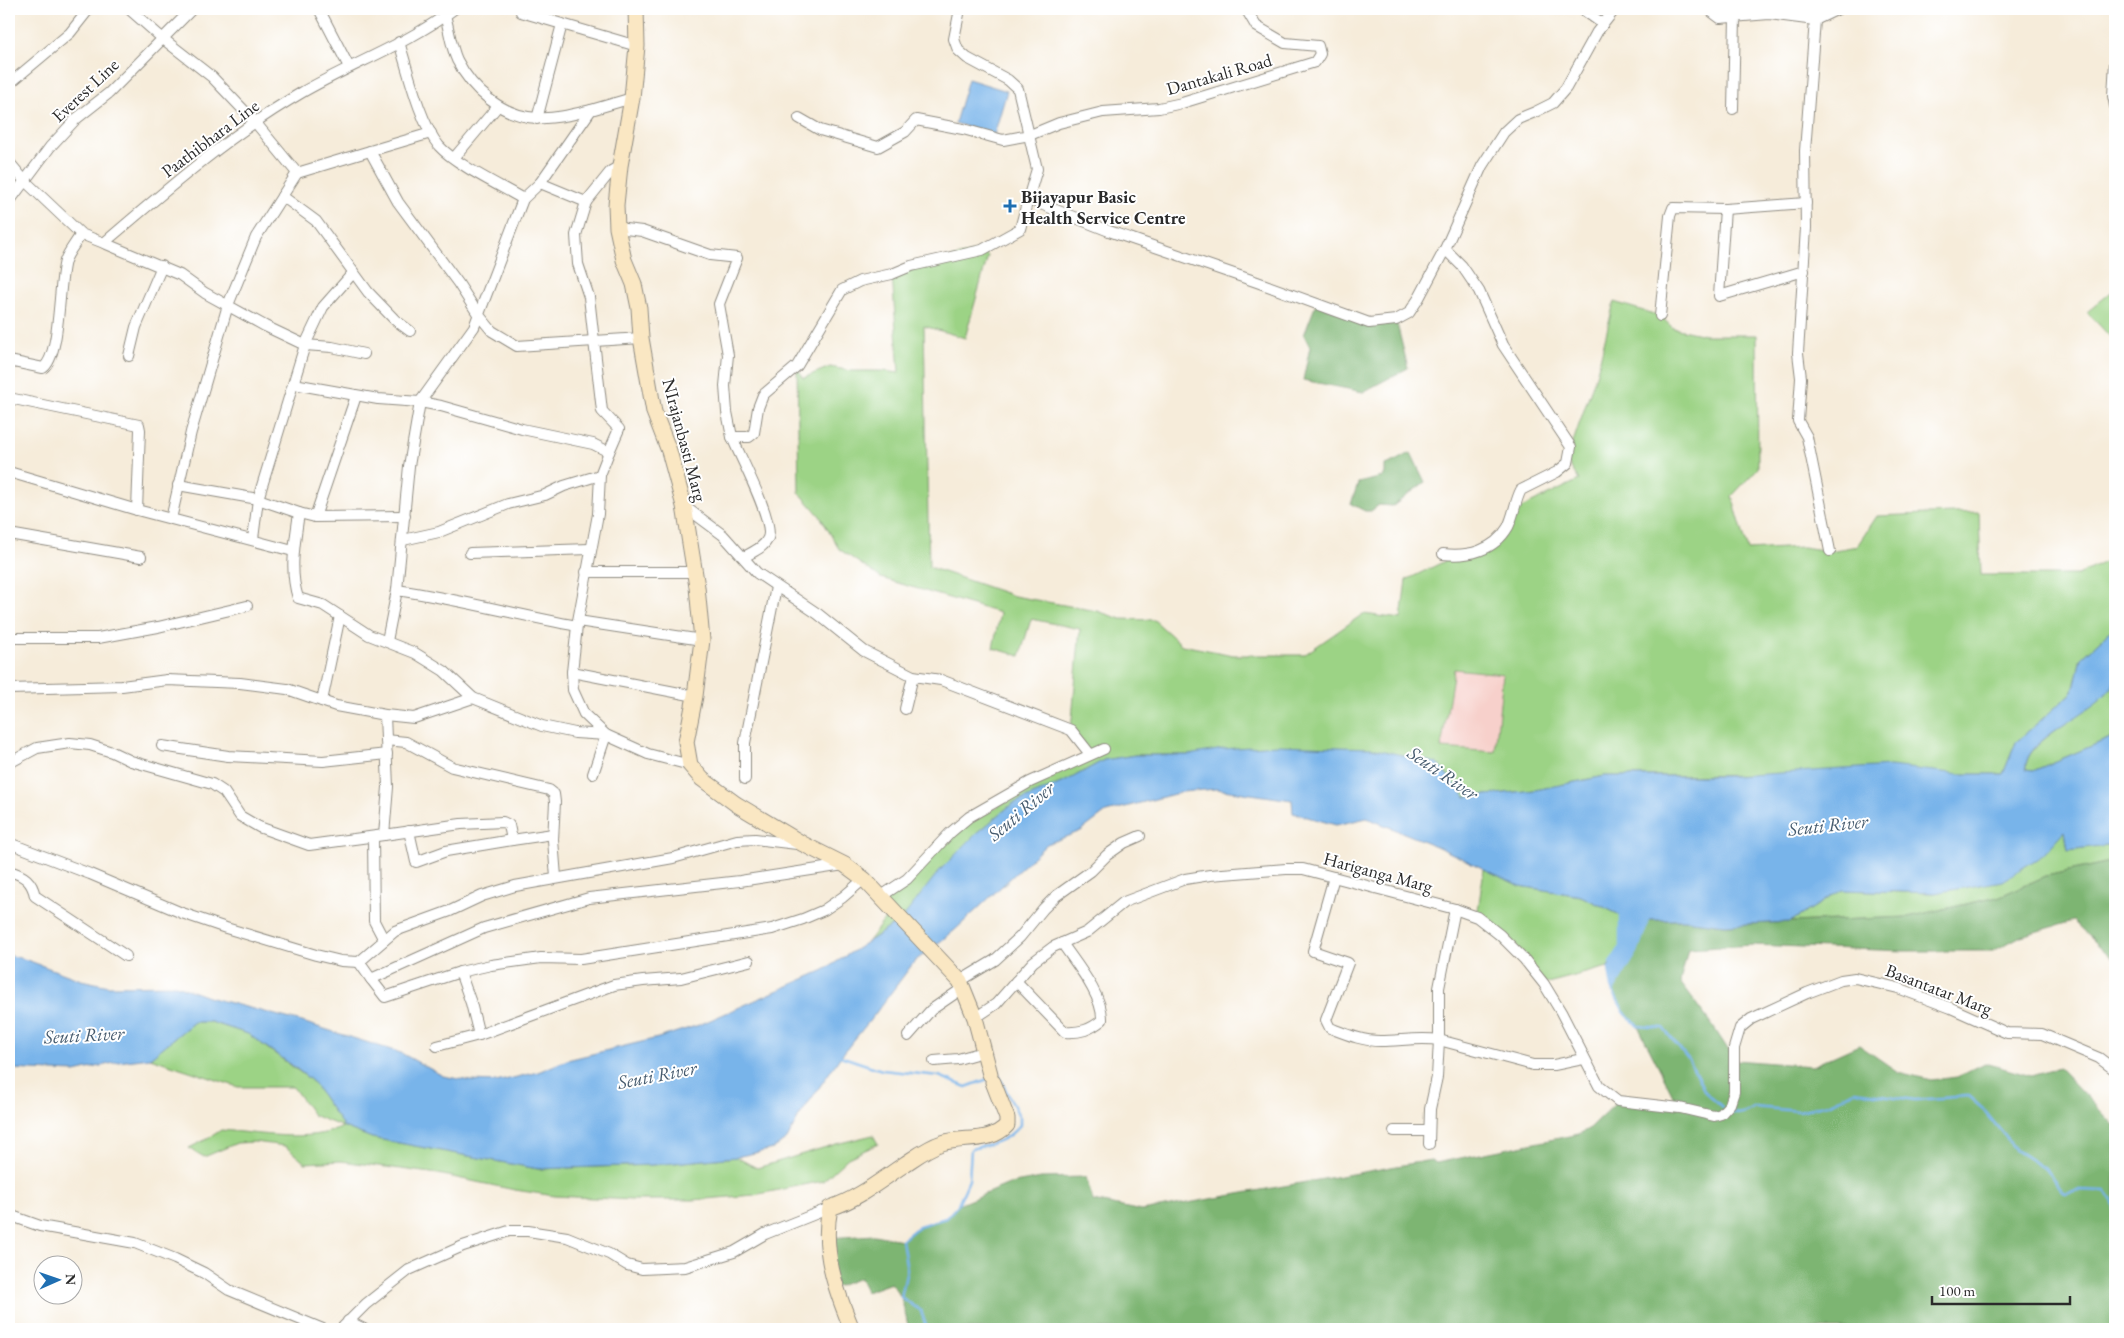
<svg xmlns="http://www.w3.org/2000/svg" width="2124" height="1338" viewBox="0 0 2124 1338" font-family="'EB Garamond',serif">
<rect width="100%" height="100%" fill="#fff"/>
<filter id="ink" filterUnits="userSpaceOnUse"><feTurbulence type="fractalNoise" baseFrequency=".02" numOctaves="2"/><feDisplacementMap in="SourceGraphic" scale="10" xChannelSelector="R" yChannelSelector="G"/><feConvolveMatrix kernelMatrix="1 2 1 2 8 2 1 2 1" color-interpolation-filters="sRGB"/></filter>
<filter id="wash" filterUnits="userSpaceOnUse"><feTurbulence type="fractalNoise" baseFrequency=".0096" numOctaves="4" result="noise"/><feDisplacementMap in="SourceGraphic" scale="20" xChannelSelector="R" yChannelSelector="G"/><feGaussianBlur stdDeviation="1.12" result="paint"/><feColorMatrix in="noise" values="0 0 0 0 0 0 0 0 0 0 0 0 0 0 0 0 0 1.4 0 .05"/><feComposite in="paint" operator="in"/></filter>
<g filter="url(#wash)">
<rect width="100%" height="100%" fill="#f6ecda"/>
<polygon fill="#f7d0cb" points="1453,669 1504,674 1496,752 1441,748"/>
<g fill="#9cd385" stroke="#647f58" fill-rule="evenodd">
<path d="M 982,250 L 988,256 L 965,338 L 924,326 L 929,567 L 1014,596 L 1097,611 L 1121,619 L 1154,620 L 1182,645 L 1233,655 L 1304,655 L 1363,614 L 1401,619 L 1406,580 L 1445,561 L 1443,554 L 1457,556 L 1498,538 L 1513,512 L 1579,480 L 1568,463 L 1572,445 L 1597,372 L 1614,302 L 1660,316 L 1673,328 L 1705,335 L 1757,335 L 1758,468 L 1732,496 L 1748,550 L 1803,547 L 1830,551 L 1857,546 L 1877,516 L 1979,512 L 1981,575 L 2078,575 L 2115,557 L 2115,627 L 2081,658 L 2073,692 L 2016,742 L 2003,774 L 1605,776 L 1535,790 L 1466,797 L 1437,763 L 1188,755 L 1135,755 L 1104,760 L 1068,780 L 1012,804 L 976,834 L 901,920 L 868,941 L 892,910 L 880,897 L 907,879 L 950,833 L 1090,754 L 1071,730 L 1080,629 L 1031,619 L 1020,656 L 993,648 L 1000,613 L 881,578 L 839,549 L 820,516 L 799,492 L 797,366 L 803,378 L 830,367 L 852,371 L 884,371 L 899,373 L 892,274 ZM 1454,669 L 1503,674 L 1495,752 L 1441,748 Z"/>
<polygon points="2115,289 2115,342 2087,312"/>
<path d="M 2115,680 L 2115,736 L 2033,771 L 2026,770 C 2022,738 2101,711 2115,680 Z"/>
<polygon points="2065,831 2068,850 2115,844 2115,861 2046,876 1998,897 1908,917 1790,922 1842,890 1935,893"/>
<polygon points="1484,869 1520,886 1581,896 1620,915 1620,948 1608,967 1544,984 1477,917"/>
<path d="M 194,1022 L 211,1022 L 248,1034 L 312,1081 L 344,1127 L 372,1138 L 538,1169 L 653,1165 L 736,1157 L 757,1168 L 836,1144 L 873,1135 L 878,1144 L 848,1158 L 823,1181 L 754,1195 L 693,1200 L 633,1200 L 555,1196 L 515,1190 L 438,1174 L 341,1161 L 305,1163 L 285,1146 L 255,1142 L 237,1143 L 204,1157 L 189,1148 L 209,1138 L 221,1130 C 258,1133 309,1143 343,1127 L 313,1115 L 293,1087 L 238,1087 L 150,1058 Z"/>
</g>
<g fill="#7db572" stroke="#54704e">
<polygon points="1316,304 1369,323 1396,320 1408,368 1363,392 1303,380 1310,347 1304,335"/>
<path d="M 1411,453 L 1425,482 L 1393,506 L 1379,505 L 1371,511 L 1365,511 L 1351,504 L 1358,483 L 1383,477 L 1385,473 L 1385,465 C 1395,463 1401,456 1411,453 Z"/>
<polygon points="2115,861 2115,897 2109,901 2115,914 2115,955 2111,957 2073,921 2021,936 1993,951 1904,951 1752,945 1688,949 1680,982 1712,1025 1735,1060 1812,1066 1859,1045 1898,1072 1931,1080 1957,1077 1985,1063 2031,1076 2059,1068 2115,1126 2115,1329 909,1329 901,1297 891,1283 866,1292 860,1278 836,1287 827,1238 874,1235 902,1240 919,1226 946,1218 958,1205 1009,1184 1041,1178 1086,1177 1093,1201 1142,1211 1431,1160 1436,1163 1579,1134 1590,1128 1618,1101 1679,1107 1638,1026 1624,1012 1613,991 1637,952 1648,920 1684,920 1725,925 1908,917 1998,897 2046,876"/>
</g>
<g fill="#78b4ea" stroke="#52708a">
<polygon points="968,79 1007,91 994,135 955,123"/>
<path d="M 2115,627 C 2115,640 2118,669 2115,680 C 2105,712 2022,735 2026,770 L 2033,771 L 2115,736 L 2115,844 L 2068,850 L 2065,831 L 2043,855 L 2002,881 L 1935,893 L 1842,890 L 1790,922 L 1725,925 L 1684,920 L 1648,920 L 1637,952 L 1613,991 L 1608,967 L 1620,948 L 1620,915 L 1581,896 L 1520,886 L 1436,846 L 1367,818 L 1336,825 L 1293,813 L 1292,800 L 1216,789 L 1182,792 L 1106,812 L 1081,831 L 1047,844 L 955,930 L 914,962 L 875,1014 L 841,1056 L 798,1118 L 787,1139 L 773,1149 L 736,1157 L 653,1165 L 538,1169 L 372,1138 L 344,1127 L 312,1081 L 293,1066 L 248,1034 L 211,1022 L 194,1022 L 150,1058 L 118,1062 L 75,1072 L 9,1069 L 9,955 L 27,960 L 81,980 L 109,986 L 176,985 L 208,997 L 302,1022 L 401,1053 L 443,1076 L 470,1081 L 496,1082 L 538,1072 L 567,1060 L 658,1038 L 699,1025 L 824,970 L 901,920 L 939,871 L 976,834 L 1012,804 L 1068,780 L 1104,760 L 1135,755 L 1188,755 L 1223,749 L 1277,745 L 1371,748 L 1437,763 L 1466,797 L 1535,790 L 1605,776 L 1734,776 L 1890,766 L 1960,774 L 2003,774 L 2016,742 L 2073,692 L 2081,658 Z"/>
</g>
<g fill="none" stroke-linecap="round" stroke-linejoin="round">
<g stroke="#78b4ea" stroke-width="2.5">
<polyline points="1649,918 1637,952 1613,991 1624,1012 1638,1026 1663,1028 1689,1060 1705,1092 1722,1107"/>
<polyline points="1610,963 1620,948 1620,915 1619,912"/>
<polyline points="1609,968 1612,988"/>
<polyline points="840,1056 882,1070 939,1076 966,1087 988,1079"/>
<path d="M 1727,1110 C 1736,1117 1746,1113 1754,1107 L 1799,1111 L 1828,1104 L 1855,1091 L 1915,1100 L 1968,1096 L 1984,1110 L 2015,1149 L 2044,1168 L 2065,1193 L 2078,1190 L 2105,1191 L 2113,1202 L 2115,1212"/>
<path d="M 927,1329 L 921,1311 L 901,1297 L 907,1270 L 902,1240 L 919,1226 L 946,1218 L 958,1205 L 969,1180 L 971,1149 C 991,1144 1006,1142 1020,1125 L 1020,1118 L 999,1076 L 996,1077"/>
</g>
</g>
</g>
<g filter="url(#ink)">
<g fill="none" stroke-linecap="round" stroke-linejoin="round">
<defs>
<g id="street">
<polyline points="129,9 162,38 212,77 255,122 297,173 370,151"/>
<polyline points="319,9 349,67"/>
<polyline points="522,9 521,12 637,46"/>
<polyline points="960,9 954,39 958,50 967,58 1008,80 1018,89 1037,169 1028,199 1109,231 1257,282 1369,323 1396,320 1409,313 1419,298 1445,249 1482,166 1504,132 1518,119 1535,112 1553,103 1566,88 1597,32 1615,9"/>
<polyline points="1582,9 1603,24"/>
<polyline points="1712,9 1712,12 1720,18 1769,14 1815,20 1838,9"/>
<path d="M 445,15 C 449,29 451,47 457,60 C 472,90 503,117 538,118 C 556,119 574,114 591,110"/>
<polyline points="1815,20 1805,151 1806,228 1798,353 1801,378 1798,421 1807,437 1830,551"/>
<path d="M 399,42 C 408,71 420,123 439,146 C 455,164 501,186 523,199"/>
<polyline points="2115,61 2113,96 2115,106"/>
<polyline points="9,84 70,33 89,9"/>
<polyline points="1733,109 1735,17"/>
<polyline points="799,118 820,130 878,147 905,132 916,120 963,129 1003,140 1030,135 1059,123 1103,112 1159,108 1182,103 1315,62 1320,54 1318,46 1285,43 1256,26 1246,9"/>
<polyline points="537,119 562,24"/>
<polyline points="431,133 370,151 398,202 458,283 478,314 492,331 517,346 641,338"/>
<polyline points="454,158 497,107"/>
<path d="M 9,162 L 24,180 L 81,234 L 104,243 C 167,189 229,135 301,93 C 351,64 408,44 454,9"/>
<polyline points="540,183 586,202 611,171 620,166"/>
<polyline points="282,196 316,221 368,292 395,320 410,331"/>
<polyline points="9,202 50,147 76,119 109,93 192,9"/>
<polyline points="586,202 576,235 578,264 589,297 602,411 619,429 609,452"/>
<polyline points="1725,209 1719,296 1804,271"/>
<polyline points="617,228 642,231 710,255 737,258 719,304 728,355 725,386 727,412 732,437"/>
<polyline points="104,243 180,275 205,293 265,326 305,345 332,347 364,354"/>
<polyline points="1660,316 1670,216 1673,208 1725,209 1806,203"/>
<polyline points="129,356 136,327 162,266"/>
<path d="M 9,361 L 43,368 C 61,355 58,285 65,261 C 68,252 76,243 81,234"/>
<polyline points="294,384 378,399 420,402 441,406 522,429 593,444 609,452 600,475 598,514 577,626 572,672 573,690 584,714 606,735 648,754 690,765"/>
<polyline points="356,396 315,517 405,516"/>
<polyline points="9,398 139,425 140,430 137,510"/>
<polyline points="9,472 137,510 293,551"/>
<polyline points="178,485 258,499 299,513"/>
<polyline points="684,506 723,535 757,573 818,614 864,651 913,676 941,680 1071,730 1090,754"/>
<path d="M 315,517 L 299,513 C 295,542 289,570 298,598 L 323,605 L 369,635 L 415,653 L 444,671 L 473,698 L 542,726 L 575,733 L 606,735 L 593,774"/>
<polyline points="171,519 191,432 228,305 256,237 297,173"/>
<polyline points="9,534 141,557"/>
<polyline points="253,539 258,499 305,345 323,307 353,273"/>
<polyline points="403,540 439,532 508,504 545,495 564,486 600,475"/>
<polyline points="470,553 590,549"/>
<path d="M 1443,554 C 1468,557 1494,551 1508,527 C 1514,515 1515,501 1521,490 L 1557,472 L 1568,463 L 1571,447 L 1503,345 L 1479,291 L 1462,266 L 1445,249"/>
<path d="M 744,557 C 752,552 764,548 768,538 C 775,522 740,457 732,437 L 749,437 L 754,433 L 758,408 L 763,395 L 797,366 L 842,290 L 860,281 L 892,274 L 911,266 L 982,250 L 1020,229 L 1028,199"/>
<polyline points="586,572 694,572"/>
<path d="M 397,590 C 458,599 517,615 577,626"/>
<polyline points="578,621 702,640"/>
<polyline points="9,638 98,638 158,627 247,606"/>
<polyline points="387,641 397,590 409,466 420,402 474,327 523,199 540,183 591,110 632,98"/>
<polyline points="572,672 695,696"/>
<polyline points="9,689 122,686 167,680 240,683 287,689 336,706 385,715 414,718 473,698"/>
<polyline points="322,701 340,616"/>
<polyline points="905,709 913,676"/>
<polyline points="385,715 388,787 384,835 461,824 503,822 509,825 512,840 553,834"/>
<polyline points="386,740 406,742 452,767 549,790 554,794 555,802 553,840 556,877"/>
<polyline points="162,746 228,756 323,761 387,754"/>
<polyline points="9,763 37,748 70,743 90,745 112,752 131,761 212,784 224,792 240,816 259,827 309,845 384,835"/>
<polyline points="745,779 745,743 776,587"/>
<polyline points="409,831 416,862 446,851 512,840"/>
<polyline points="373,837 374,921 384,940"/>
<polyline points="9,843 90,874 182,913 226,928 316,955 341,961 359,962 395,931 450,911 482,896 515,886 673,858 737,840 755,839 797,844"/>
<path d="M 9,871 C 24,875 32,881 35,896 L 126,956"/>
<path d="M 1334,877 L 1313,951 L 1348,963 L 1326,1020 L 1330,1028 C 1346,1034 1362,1041 1380,1041 C 1400,1041 1419,1037 1439,1040 L 1533,1065 L 1554,1065 L 1583,1059"/>
<polyline points="880,897 907,879 950,833 969,817 1030,782 1104,749"/>
<polyline points="359,962 371,979 484,928 589,898 740,881 844,865"/>
<polyline points="460,972 471,1003 479,1035"/>
<polyline points="371,979 385,997 460,972 491,965 541,958 581,959 772,929 803,919 824,910 843,897 864,879"/>
<polyline points="960,981 995,960 1020,937 1043,909 1056,896 1091,871 1107,855 1124,843 1140,836"/>
<path d="M 1016,981 L 1065,1032 C 1080,1033 1090,1030 1102,1020 C 1103,995 1076,964 1062,943"/>
<polyline points="975,1018 996,1004 1033,962 1053,947 1087,932 1124,902 1185,879 1210,875 1286,869 1303,869 1455,909 1477,917 1500,935 1524,959 1544,984 1561,1012 1599,1086 1618,1101 1680,1108 1714,1116 1721,1114 1730,1104 1734,1092 1734,1048 1740,1028 1751,1019 1807,993 1841,980 1855,978 1898,988 1951,1008 2007,1033 2042,1034 2099,1058 2115,1070"/>
<polyline points="908,1036 931,1010 963,988"/>
<polyline points="437,1046 479,1035 614,985 643,981 681,978 749,961"/>
<polyline points="934,1061 958,1059 983,1052"/>
<polyline points="1394,1131 1428,1131"/>
<polyline points="1429,1144 1430,1109 1437,1077 1439,1040 1439,988 1455,909"/>
<polyline points="9,1215 40,1226 135,1243 175,1259 204,1273 229,1290 323,1329"/>
<polyline points="348,1321 364,1329"/>
<polyline points="341,1329 366,1304 409,1270 463,1246 509,1231 528,1231 567,1237 609,1254 627,1265 642,1269 685,1267 734,1252 765,1234 830,1208"/>
</g>
<g id="secondary">
<polyline points="636,9 637,46 632,98 620,166 616,205 617,228 624,260 634,284 639,308 641,338 654,412 669,451 684,506 697,587 702,640 695,696 686,742 690,765 702,779 736,804 803,844 845,865 864,879 960,981 975,1018 990,1074"/>
<path d="M 852,1329 C 836,1291 821,1250 830,1208 C 858,1199 881,1180 905,1164 C 917,1156 929,1147 942,1143 C 964,1136 990,1144 1007,1125 L 1007,1118 L 993,1082"/>
</g>
</defs>
<use href="#street" stroke="#908c82" stroke-width="12"/>
<use href="#secondary" stroke="#908c82" stroke-width="17"/>
<use href="#street" stroke="#fff" stroke-width="10"/>
<use href="#secondary" stroke="#fae7c3" stroke-width="15"/>
</g>
</g>
<path fill="#1f6fb2" stroke="#fff" stroke-width="2" d="M1007.5 198.5h5v5h5v5h-5v5h-5v-5h-5v-5h5z"/>
<g text-anchor="middle" dominant-baseline="central" stroke-width="4" stroke-linejoin="round" paint-order="stroke">
<g font-size="18" fill="#2b2b2b" stroke="#fff">
<text transform="translate(1219 74) rotate(-16)">Dantakali Road</text>
<text transform="translate(85 90) rotate(-43)">Everest Line</text>
<text transform="translate(210 138) rotate(-37)">Paathibhara Line</text>
<text transform="translate(685 440) rotate(75)">NIrajanbasti Marg</text>
<text transform="translate(1378 872) rotate(15)">Hariganga Marg</text>
<text transform="translate(1939 989) rotate(21)">Basantatar Marg</text>
</g>
<g font-size="18" font-weight="bold" fill="#2b2b2b" stroke="#fff" text-anchor="start">
<text x="1021" y="196">Bijayapur Basic<tspan x="1021" dy="21">Health Service Centre</tspan></text>
</g>
<g font-size="19" font-style="italic" fill="#465b6e" stroke="#fff">
<text transform="translate(1443 773) rotate(34)">Seuti River</text>
<text transform="translate(1021 811) rotate(-40)">Seuti River</text>
<text transform="translate(1828 825) rotate(-6)">Seuti River</text>
<text transform="translate(84 1035) rotate(-3)">Seuti River</text>
<text transform="translate(657 1075) rotate(-11)">Seuti River</text>
</g>
</g>
<rect width="2124" height="1338" fill="none" stroke="#fff" stroke-width="30"/>
<g transform="translate(58 1280) rotate(88)"><circle r="24" fill="#ffffff" stroke="#aaaaaa"/>
<path d="M0-4L9 19L0 12L-9 19Z" fill="#1f6fb2"/>
<text y="-8" font-size="14" font-weight="bold" text-anchor="middle" fill="#2b2b2b">N</text>
</g>
<path d="M1932 1296v8h138v-8" fill="none" stroke="#2b2b2b" stroke-width="2.5"/>
<text x="1939" y="1296" font-size="15" fill="#2b2b2b" stroke="#ffffff" stroke-width="4" paint-order="stroke">100 m</text>
</svg>
